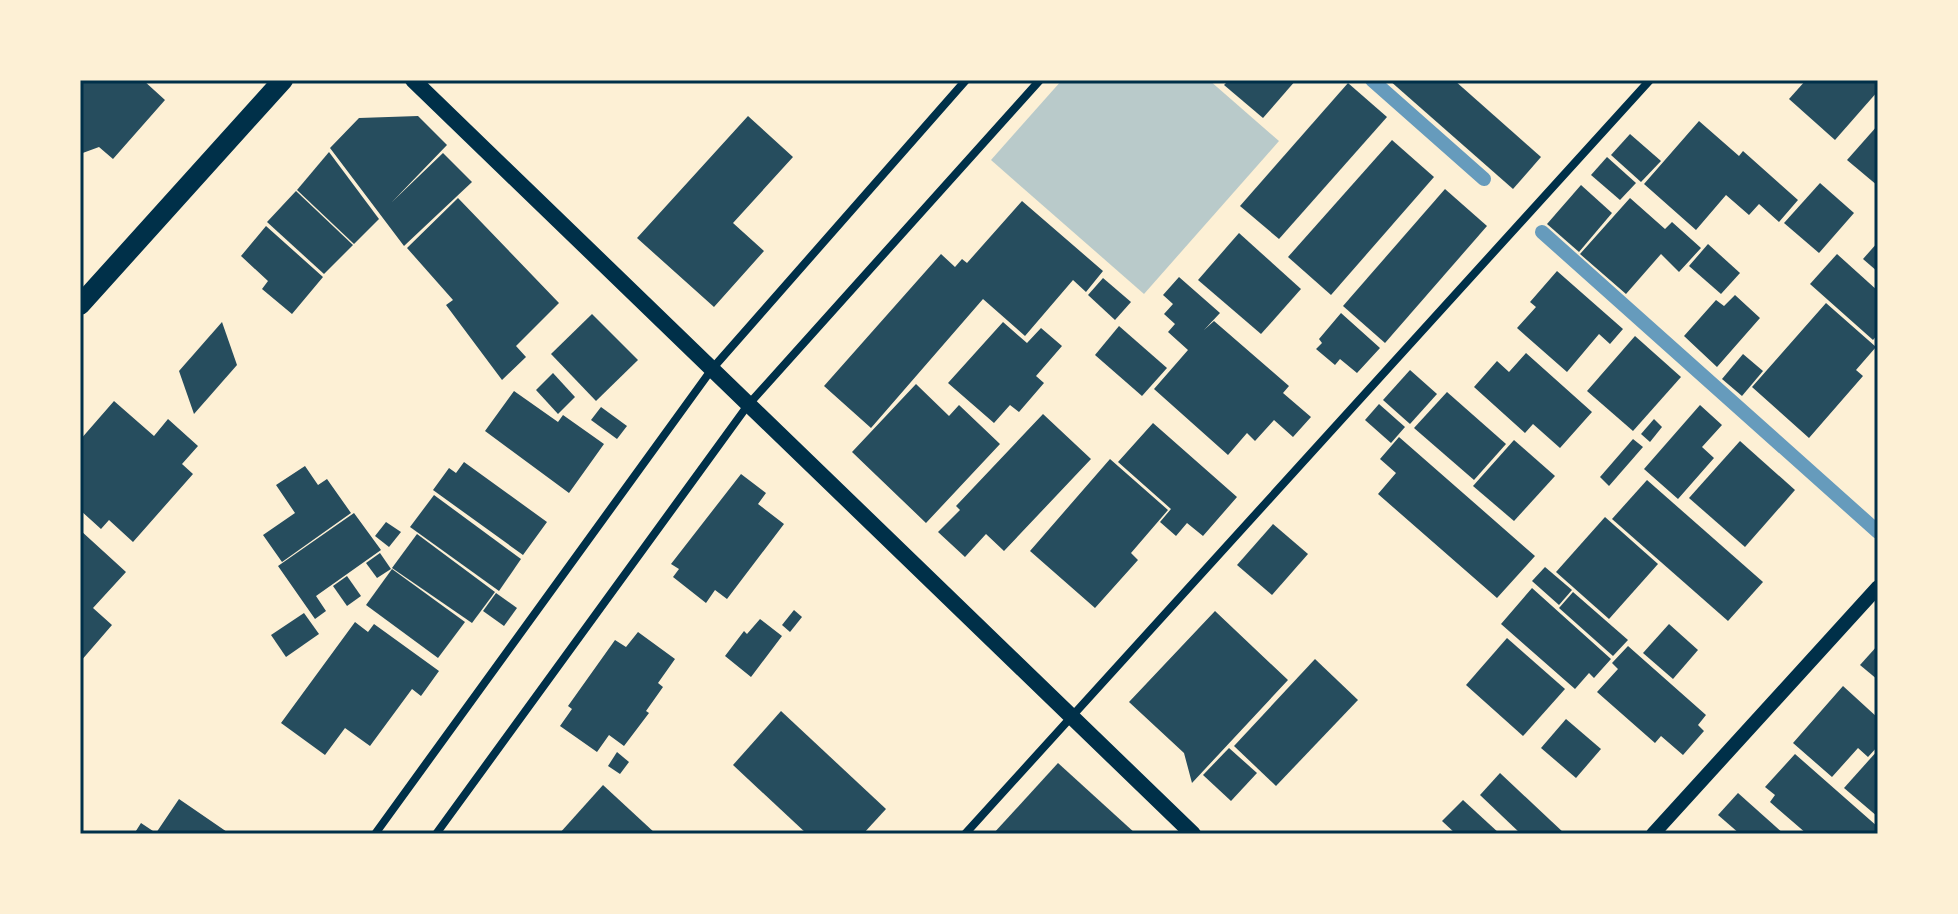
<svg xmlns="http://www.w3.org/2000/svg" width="1958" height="914" viewBox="0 0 1958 914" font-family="'Fira Sans',sans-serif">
<rect width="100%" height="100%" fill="#fdf0d5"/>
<polygon fill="#b9caca" points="1062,80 1209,80 1279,141 1144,294 991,160"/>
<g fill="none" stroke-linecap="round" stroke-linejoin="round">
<g stroke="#669bbc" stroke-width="14">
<polyline points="1372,80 1484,179"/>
<polyline points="1542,232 1878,532"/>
</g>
</g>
<g fill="#264d5e">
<polygon points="80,80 143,80 165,100 113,159 99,147 80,154"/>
<polygon points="1229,80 1296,80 1263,118 1224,85"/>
<polygon points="1389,80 1454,80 1541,157 1513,189"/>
<polygon points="1806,80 1878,80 1878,91 1835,140 1789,99"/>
<polygon points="1348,83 1387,117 1279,239 1240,206"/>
<polygon points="418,116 447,145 392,202 443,153 472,182 404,246 330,148 359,118"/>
<polygon points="748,116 793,157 733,223 764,251 714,307 637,238"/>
<polygon points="1699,121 1739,156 1743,151 1798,200 1779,222 1759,204 1749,215 1726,195 1696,230 1644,184"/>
<polygon points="1878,125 1878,186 1847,160"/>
<polygon points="1630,134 1661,161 1641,182 1611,155"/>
<polygon points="1392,140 1434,177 1331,295 1288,257"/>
<polygon points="329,152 379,219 354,244 297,190"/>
<polygon points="1607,157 1636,183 1620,200 1591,175"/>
<polygon points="1820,183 1854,213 1819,253 1784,223"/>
<polygon points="1581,185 1612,213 1579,252 1547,224"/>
<polygon points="1445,189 1487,226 1385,343 1343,306"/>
<polygon points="296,191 353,245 324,274 267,222"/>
<polygon points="458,198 559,303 516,346 526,357 502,380 446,305 453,300 407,248"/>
<polygon points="1630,198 1665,229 1672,222 1701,248 1679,272 1661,254 1626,294 1580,254"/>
<polygon points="1022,201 1103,271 1086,292 1073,280 1025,336 983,299 871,428 824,386 941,254 955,267 962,259 967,263"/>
<polygon points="266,226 323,277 292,314 262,289 268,281 241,256"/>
<polygon points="1239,233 1301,289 1261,334 1198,280"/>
<polygon points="1878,242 1878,272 1863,259"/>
<polygon points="1708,244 1740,273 1721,294 1689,266"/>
<polygon points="1837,254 1878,291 1878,334 1873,340 1810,284"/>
<polygon points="1557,271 1623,329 1610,344 1599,334 1567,372 1517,328 1536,307 1530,302"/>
<polygon points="1179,277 1220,313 1204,330 1214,321 1289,386 1283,393 1311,417 1293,437 1274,420 1255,441 1247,433 1228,455 1154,389 1188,350 1168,332 1175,324 1164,314 1173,304 1163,295"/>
<polygon points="1103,278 1131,302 1115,320 1088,295"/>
<polygon points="1735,295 1760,318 1717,367 1684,336 1716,300 1724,306"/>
<polygon points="1826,303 1876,347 1856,370 1863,376 1809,438 1752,387"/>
<polygon points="1341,313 1380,348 1357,373 1340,359 1335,365 1316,349 1322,343 1319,339"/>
<polygon points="592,314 638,360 596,401 551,354"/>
<polygon points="222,322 237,365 194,414 179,371"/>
<polygon points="1003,322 1027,343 1041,328 1062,346 1036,376 1044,383 1019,412 1010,405 994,423 948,383"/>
<polygon points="1119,326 1167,368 1142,396 1095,355"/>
<polygon points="1635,336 1681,377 1633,431 1587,391"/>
<polygon points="1526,353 1592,412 1560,448 1533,424 1525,433 1474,387 1497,361 1509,372"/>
<polygon points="1743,354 1763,371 1742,396 1722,379"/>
<polygon points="1410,370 1437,394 1410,424 1383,400"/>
<polygon points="553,373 575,397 558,414 536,390"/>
<polygon points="916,384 949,416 959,405 1000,444 926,523 852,452"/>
<polygon points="514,391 558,422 563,415 604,444 569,493 485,431"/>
<polygon points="1447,392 1506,444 1474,480 1414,428"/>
<polygon points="114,401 154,436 168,419 198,446 182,464 193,474 133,542 109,520 101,529 80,510 80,440"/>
<polygon points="1379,404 1405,427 1391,443 1365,420"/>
<polygon points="1700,405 1722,425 1702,447 1714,458 1678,499 1644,469"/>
<polygon points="601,407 627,426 617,439 591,420"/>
<polygon points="1043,414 1091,459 1004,551 986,534 965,557 938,532 960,510 956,506"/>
<polygon points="1654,419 1662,427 1650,442 1641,434"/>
<polygon points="1153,423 1237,497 1203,536 1187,523 1176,536 1160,522 1171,509 1118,462"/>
<polygon points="1399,437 1535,556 1497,598 1378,494 1396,473 1380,459"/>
<polygon points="1633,439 1643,447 1609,486 1600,477"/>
<polygon points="1514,440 1555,476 1514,521 1473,486"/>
<polygon points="1740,441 1795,490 1745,547 1689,498"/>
<polygon points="1110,459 1168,510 1131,553 1138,560 1095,608 1030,551"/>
<polygon points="464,462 547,522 523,555 433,490 449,468 456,473"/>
<polygon points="305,466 318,485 327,479 351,513 282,562 263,535 295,513 276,485"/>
<polygon points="741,474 766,493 758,504 784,524 727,599 715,590 706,603 673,577 679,569 671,564"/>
<polygon points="1647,480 1763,582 1728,621 1612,519"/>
<polygon points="434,495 521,559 499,591 410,527"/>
<polygon points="354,513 381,550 316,596 326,611 315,619 278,566"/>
<polygon points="1605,517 1658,564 1609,619 1556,572"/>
<polygon points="386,522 401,532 389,547 375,536"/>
<polygon points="1273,524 1308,554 1272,595 1237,565"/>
<polygon points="80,530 126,572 93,608 112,625 80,662"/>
<polygon points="417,534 495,592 472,623 392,568"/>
<polygon points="380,553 391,569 377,578 366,563"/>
<polygon points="1545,567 1572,590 1559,605 1532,581"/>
<polygon points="392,569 465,622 438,658 366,605"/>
<polygon points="347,576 361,596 347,606 333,586"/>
<polygon points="1532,588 1611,659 1594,678 1589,673 1575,689 1501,624"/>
<polygon points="1573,592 1628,640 1613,656 1559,608"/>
<polygon points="496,593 517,608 504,626 483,611"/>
<polygon points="794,610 802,617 790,632 782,625"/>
<polygon points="1215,611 1288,680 1192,783 1184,753 1129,702"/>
<polygon points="304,613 319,634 286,657 271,635"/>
<polygon points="760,619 782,636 751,677 725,656 744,631 747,634"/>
<polygon points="355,622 368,632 374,624 439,671 421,696 412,689 370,746 345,728 325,755 281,723"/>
<polygon points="1669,624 1698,650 1673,679 1643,653"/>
<polygon points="638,632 675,659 658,683 663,687 646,711 649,713 624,746 609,735 597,752 560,726 572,709 568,706 615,640 626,647"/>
<polygon points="1507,638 1565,689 1523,736 1466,685"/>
<polygon points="1878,645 1878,680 1860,665"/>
<polygon points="1628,646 1706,715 1698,725 1704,731 1683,755 1661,736 1655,743 1597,692 1618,669 1612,663"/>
<polygon points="1315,659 1358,700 1276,786 1234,746"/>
<polygon points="1843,686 1878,718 1878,746 1868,757 1858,748 1832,777 1793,743"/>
<polygon points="781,711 886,809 863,834 807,834 733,765"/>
<polygon points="1566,719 1601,749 1576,778 1541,748"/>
<polygon points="1229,748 1257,773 1231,801 1203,775"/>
<polygon points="1878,750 1878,817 1844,788"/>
<polygon points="617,752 629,762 620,774 608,766"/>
<polygon points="1795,754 1878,827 1878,834 1807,834 1770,802 1775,795 1765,787"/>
<polygon points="1058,763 1136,834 993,834"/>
<polygon points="1500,773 1565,834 1521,834 1480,795"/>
<polygon points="603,785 656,834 559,834"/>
<polygon points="1738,793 1784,834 1740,834 1718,815"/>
<polygon points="179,799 230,834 134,834 141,823 156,833"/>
<polygon points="1463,800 1500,834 1456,834 1442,821"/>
</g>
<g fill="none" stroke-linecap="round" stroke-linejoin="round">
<g stroke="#003049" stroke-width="8">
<polyline points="375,834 712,369 966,80"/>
<polyline points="436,834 748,405 1040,80"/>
<polyline points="965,834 1650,80"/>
</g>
<polyline stroke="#003049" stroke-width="14" points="1653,834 1878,587"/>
<polyline stroke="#003049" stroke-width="16" points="413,80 1193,834"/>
<polyline stroke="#003049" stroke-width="20" points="80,305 283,80"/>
</g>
<rect width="1958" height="914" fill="none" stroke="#fdf0d5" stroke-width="164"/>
<rect x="82" y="82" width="1794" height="750" fill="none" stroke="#003049" stroke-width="3"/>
</svg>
